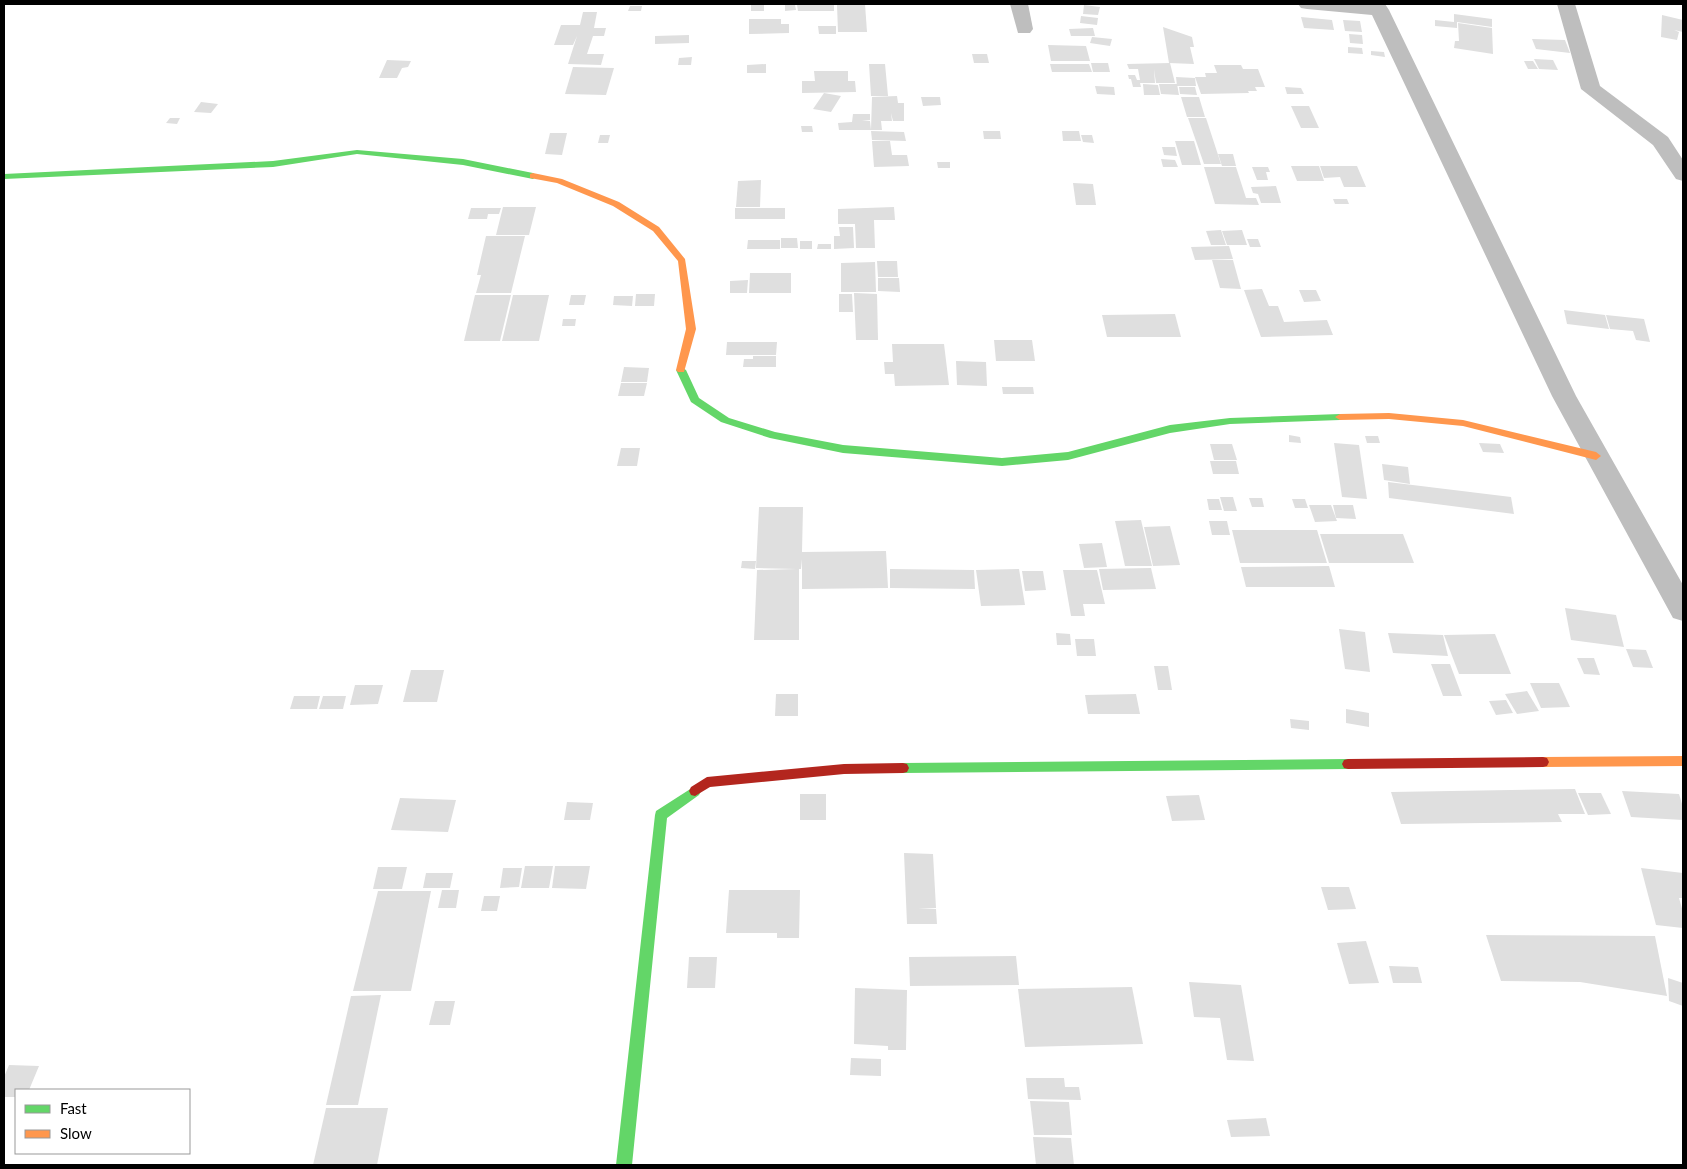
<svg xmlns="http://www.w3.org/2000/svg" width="1687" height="1169" viewBox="0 0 1687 1169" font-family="Lato,sans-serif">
<rect width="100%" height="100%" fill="#fff"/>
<g fill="#dfdfdf">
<polygon points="834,4 834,11 798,11 797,5"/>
<polygon points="865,4 867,32 838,32 837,5"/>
<rect x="751" y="5" width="13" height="6"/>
<polygon points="785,5 795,5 796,10 785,11"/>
<polygon points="1084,5 1100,7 1098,15 1083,14"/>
<polygon points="630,6 642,6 641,11 628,11"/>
<polygon points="583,12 597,12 594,28 606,28 604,36 593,36 587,54 604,54 601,65 568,64 577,36 573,45 554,45 561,25 580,25"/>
<polygon points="1454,14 1492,19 1492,27 1457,22 1457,28 1435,26 1435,20 1454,22"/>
<polygon points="1662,15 1683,20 1683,32 1674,30 1679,32 1677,40 1661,37"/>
<polygon points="1081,16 1098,18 1097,25 1080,23"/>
<polygon points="1301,17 1332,20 1334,30 1304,28"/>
<polygon points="749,19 781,19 781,24 789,24 789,33 749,34"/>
<polygon points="1343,20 1360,21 1362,32 1345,31"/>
<polygon points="1458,23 1492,28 1493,54 1454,48 1455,41 1459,41"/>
<polygon points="818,26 836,26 836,34 819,34"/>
<polygon points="1163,27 1192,37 1194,47 1190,47 1194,64 1169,63"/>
<polygon points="1093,28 1095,36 1071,36 1069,29"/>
<polygon points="1349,34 1362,35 1363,44 1350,43"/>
<polygon points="689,35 689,43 655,44 655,36"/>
<polygon points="1092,37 1112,39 1110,46 1090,43"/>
<polygon points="1532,39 1565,40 1570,53 1536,49"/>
<polygon points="1048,45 1086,46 1090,61 1051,61"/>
<polygon points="1348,47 1362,48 1363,54 1348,53"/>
<polygon points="1371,51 1384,52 1385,57 1371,55"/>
<polygon points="972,54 987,54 989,63 974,63"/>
<polygon points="692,57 691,65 678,65 679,58"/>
<polygon points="1534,59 1553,60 1558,70 1539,69"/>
<polygon points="387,60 411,61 408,67 402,68 397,78 379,78"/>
<polygon points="1524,61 1533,61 1538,69 1528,69"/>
<polygon points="1091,63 1108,63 1110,72 1093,72"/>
<polygon points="1170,63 1175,83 1156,83 1154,69 1155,83 1140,83 1141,87 1133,87 1131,79 1129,79 1128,75 1135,75 1137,80 1140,80 1138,69 1129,69 1127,64"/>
<polygon points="766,64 766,73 747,73 747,65"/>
<polygon points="869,64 885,64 888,96 871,96"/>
<polygon points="1050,64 1089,64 1092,72 1052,72"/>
<polygon points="1214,65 1241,65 1243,69 1258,69 1265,87 1255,87 1257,91 1248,91 1249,93 1201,94 1195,77 1206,77 1205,73 1217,73"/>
<polygon points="573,67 614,68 606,95 565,94"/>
<polygon points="814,71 848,71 848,81 855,81 856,92 802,93 802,81 815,81"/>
<polygon points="1176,77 1195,78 1196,86 1177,86"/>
<polygon points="1143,84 1158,85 1160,95 1144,95"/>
<polygon points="1159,84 1177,84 1179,95 1161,94"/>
<polygon points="1095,86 1114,87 1115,95 1097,94"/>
<polygon points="1179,87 1195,87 1197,95 1180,94"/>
<polygon points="1285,87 1301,88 1304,94 1287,94"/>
<polygon points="824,93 841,96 831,112 813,109"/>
<polygon points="897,96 898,103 904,103 904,121 893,121 891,113 892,121 881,121 882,130 871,130 872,97"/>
<polygon points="921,97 940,97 941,105 923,106"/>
<polygon points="1181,97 1199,97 1205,117 1187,117"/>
<polygon points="201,102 218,104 211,113 194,112"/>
<polygon points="1291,106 1309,106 1319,128 1301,128"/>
<polygon points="853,114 870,114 870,120 862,121 870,121 871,130 839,130 838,123 852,122"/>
<polygon points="170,118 180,118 177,124 166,123"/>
<polygon points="1188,118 1206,118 1221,164 1204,164"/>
<polygon points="801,126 812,126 813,132 802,132"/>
<polygon points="871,131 904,132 906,141 872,140"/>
<polygon points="983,131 1000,131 1001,139 984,139"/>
<polygon points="1062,131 1079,131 1081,141 1063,141"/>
<polygon points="550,133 567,133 562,155 545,154"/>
<polygon points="600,135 610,135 608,143 598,143"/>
<polygon points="1081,135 1092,135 1094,143 1083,142"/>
<polygon points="872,141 890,141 892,155 907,155 909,166 874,167"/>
<polygon points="1175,141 1194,141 1201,165 1182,165"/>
<polygon points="1162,147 1175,147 1177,156 1164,155"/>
<polygon points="1218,154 1233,154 1236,166 1222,166"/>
<polygon points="1161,159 1175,160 1178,167 1163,167"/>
<polygon points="937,162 950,162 950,168 938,168"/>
<polygon points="1291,166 1319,166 1324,181 1297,181"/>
<polygon points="1320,166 1357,166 1366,187 1344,187 1340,177 1324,178"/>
<polygon points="1204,167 1236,167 1246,198 1256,198 1259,205 1215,204"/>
<polygon points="1252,167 1268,167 1270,172 1266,172 1268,180 1257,180"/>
<polygon points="761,180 760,207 736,207 738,181"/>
<polygon points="1073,183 1093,184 1096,205 1076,205"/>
<polygon points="1276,186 1281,203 1261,203 1258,194 1253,193 1251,187"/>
<polygon points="1333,199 1347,199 1349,204 1335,204"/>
<polygon points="503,207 536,207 529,235 496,235"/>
<polygon points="894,207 895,220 874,220 875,248 856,248 855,224 838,224 838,209"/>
<polygon points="471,208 501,208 499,214 488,214 487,219 468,219"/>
<rect x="735" y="208" width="50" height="11"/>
<polygon points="839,227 853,227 854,248 834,249 834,236 840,236"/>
<polygon points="1221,230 1226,245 1211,245 1206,231"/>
<polygon points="1242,230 1247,245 1227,245 1222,231"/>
<polygon points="486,236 525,236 511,293 476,293 481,275 477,275"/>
<polygon points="781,238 797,238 798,248 781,248"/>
<polygon points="1247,239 1258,239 1261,247 1250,247"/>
<polygon points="748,240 780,240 780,249 747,249"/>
<rect x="800" y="241" width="12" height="8"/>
<polygon points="818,244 831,244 831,249 817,249"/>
<polygon points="1229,246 1233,259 1195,260 1191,247"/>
<polygon points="1212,260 1233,260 1241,289 1220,288"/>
<polygon points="877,261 897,261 898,277 878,277"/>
<polygon points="875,262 876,292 841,292 841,263"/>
<polygon points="750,273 791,273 791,293 749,293"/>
<polygon points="878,278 899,278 900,292 878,291"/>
<polygon points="748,280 747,293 730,293 730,281"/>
<polygon points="1262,289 1269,306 1278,306 1284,322 1327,320 1333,335 1261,337 1244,290"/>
<polygon points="1299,290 1316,290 1321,301 1304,302"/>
<polygon points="854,293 877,294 878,340 856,340"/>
<polygon points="636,294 655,294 654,306 635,306"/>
<polygon points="839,294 852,294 853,312 839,312"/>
<polygon points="475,295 511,295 500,341 464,341"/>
<polygon points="513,295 549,295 539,341 502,341"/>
<polygon points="571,295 586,295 584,305 569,305"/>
<polygon points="614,296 633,296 632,306 613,305"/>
<polygon points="1564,310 1605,315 1609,329 1567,324"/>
<polygon points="1175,314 1181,337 1107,337 1102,315"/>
<polygon points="1606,315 1644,319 1650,342 1636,340 1633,331 1610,329"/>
<polygon points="563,319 576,319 575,326 562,326"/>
<polygon points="994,340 1032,340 1035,361 996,361"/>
<polygon points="727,342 777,342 776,355 726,355"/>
<polygon points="892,344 944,344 949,385 895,386 894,374 885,374 884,362 893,362"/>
<polygon points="753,356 776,356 776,367 743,367 744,359 753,359"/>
<polygon points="956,361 986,362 987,386 957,385"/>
<polygon points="624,367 649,368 647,382 621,382"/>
<polygon points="621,383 647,383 644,396 618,396"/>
<polygon points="1002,387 1033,387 1034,394 1003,394"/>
<polygon points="1289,435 1300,437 1301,443 1289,442"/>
<polygon points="1365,436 1378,436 1380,443 1367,443"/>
<polygon points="1334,443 1359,445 1367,499 1342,497"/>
<polygon points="1479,443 1500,444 1504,453 1483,452"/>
<polygon points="1210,444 1232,444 1237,460 1214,460"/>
<polygon points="621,448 640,448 637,466 617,466"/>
<polygon points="1210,461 1236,461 1239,474 1213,474"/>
<polygon points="1382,464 1408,467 1410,484 1384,480"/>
<polygon points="1388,482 1511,497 1514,514 1389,498"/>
<polygon points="1220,497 1233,497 1237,511 1224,511"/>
<polygon points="1249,498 1262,498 1264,507 1252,507"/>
<polygon points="1207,499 1219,499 1222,510 1209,510"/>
<polygon points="1292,499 1305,499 1308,508 1295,508"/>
<polygon points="1309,505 1331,505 1337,521 1315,522"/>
<polygon points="1333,505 1353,505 1356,519 1336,518"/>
<polygon points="759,507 803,507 802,552 886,551 888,588 802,589 802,559 801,569 799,569 799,640 754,640 757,570 797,569 756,568"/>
<polygon points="1141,520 1152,566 1125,566 1115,521"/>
<polygon points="1209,521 1227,521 1230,535 1212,535"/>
<polygon points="1170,526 1180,565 1153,566 1144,527"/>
<polygon points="1232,530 1317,530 1327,563 1240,563"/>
<polygon points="1320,534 1403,534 1414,563 1329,563"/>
<polygon points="1102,543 1107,567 1084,568 1079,544"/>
<polygon points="742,561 756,561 755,569 741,568"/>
<polygon points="1329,566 1335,587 1246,587 1241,567"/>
<polygon points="1151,568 1156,589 1103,590 1099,569"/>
<polygon points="890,569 974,570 975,589 890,588"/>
<polygon points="1019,569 1025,605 981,606 976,570"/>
<polygon points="1063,570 1097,570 1105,604 1083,604 1085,616 1071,616"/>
<polygon points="1022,571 1043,571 1046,590 1025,591"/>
<polygon points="1565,608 1616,615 1624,647 1571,640"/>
<polygon points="1339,629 1365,632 1370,672 1345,669"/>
<polygon points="1056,633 1070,634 1071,645 1057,645"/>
<polygon points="1388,633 1443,635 1448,656 1393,653"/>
<polygon points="1495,634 1511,674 1459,674 1444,635"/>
<polygon points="1075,639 1094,639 1096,656 1077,656"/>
<polygon points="1626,649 1646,650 1653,668 1633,667"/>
<polygon points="1577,658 1594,658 1600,675 1584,674"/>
<polygon points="1431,664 1450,664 1462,696 1443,696"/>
<polygon points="1154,666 1168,666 1172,690 1158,690"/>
<polygon points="411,670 444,670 437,702 403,702"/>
<polygon points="1530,683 1559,683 1570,707 1541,708"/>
<polygon points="355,685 383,685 378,704 350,705"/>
<polygon points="1527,691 1539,711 1517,714 1505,694"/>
<polygon points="776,694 798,694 798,716 775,716"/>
<polygon points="1136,694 1140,714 1088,714 1085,695"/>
<polygon points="294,696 320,696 317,709 290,709"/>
<polygon points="323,696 346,696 343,709 319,709"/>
<polygon points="1506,700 1513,713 1496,715 1489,701"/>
<polygon points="1346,709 1369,713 1369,727 1346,723"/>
<polygon points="1290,719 1309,721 1309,730 1291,728"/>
<polygon points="1575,789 1585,814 1558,814 1562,822 1401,824 1391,792"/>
<polygon points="1622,791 1679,794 1683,807 1683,820 1631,817"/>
<polygon points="1578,793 1601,793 1611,814 1588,815"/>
<rect x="800" y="794" width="26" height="26"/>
<polygon points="1199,795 1205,820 1172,821 1166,796"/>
<polygon points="400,798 456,800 448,832 391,830"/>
<polygon points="567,802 593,803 590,820 564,820"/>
<polygon points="904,853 933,854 936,908 918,909 936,909 937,924 907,924"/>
<polygon points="525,866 553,866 549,888 521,888"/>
<polygon points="555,866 590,866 586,889 552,888"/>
<polygon points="378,867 407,867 402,889 373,889"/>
<polygon points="503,868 522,868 519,887 500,888"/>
<polygon points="1641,868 1683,873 1683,898 1679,898 1683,912 1683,928 1656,925"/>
<polygon points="426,873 453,873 450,888 423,888"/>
<polygon points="1321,887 1349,887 1356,909 1328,910"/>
<polygon points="442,890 459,890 456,908 438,908"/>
<polygon points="729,890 800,890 799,938 777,938 777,933 726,933"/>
<polygon points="378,891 431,891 411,991 353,991"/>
<polygon points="484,896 500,896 497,911 481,911"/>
<polygon points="1486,935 1655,936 1667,996 1580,982 1501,981"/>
<polygon points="1366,941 1379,983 1349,984 1337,943"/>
<polygon points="1016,956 1019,985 910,986 909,957"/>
<polygon points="689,957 717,957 715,988 687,988"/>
<polygon points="1389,966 1418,967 1422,983 1393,983"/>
<polygon points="1668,978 1683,983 1683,1006 1669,1001"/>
<polygon points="1189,982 1241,985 1254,1061 1227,1060 1220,1018 1194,1017"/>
<polygon points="1132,987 1143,1044 1025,1047 1018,989"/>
<polygon points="855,988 907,990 906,1050 888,1050 888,1046 854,1044"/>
<polygon points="381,995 358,1105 326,1105 351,996"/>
<polygon points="435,1001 455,1001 450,1025 429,1025"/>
<polygon points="851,1058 881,1059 881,1076 850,1075"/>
<polygon points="9,1065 39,1066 29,1090 16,1090 16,1097 4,1097 4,1077"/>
<polygon points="1026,1078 1064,1078 1065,1087 1079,1087 1081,1100 1028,1099"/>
<polygon points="1030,1101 1069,1102 1072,1135 1034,1135"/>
<polygon points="326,1108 388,1108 377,1165 313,1165"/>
<polygon points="1266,1118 1270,1136 1231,1137 1227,1120"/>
<polygon points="1033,1137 1071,1138 1074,1165 1036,1165"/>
</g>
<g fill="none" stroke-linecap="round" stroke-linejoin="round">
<g fill="#bebebe" fill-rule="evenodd">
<polygon points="1010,4 1028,4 1033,29 1030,33 1018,33"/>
<polygon points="1298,4 1385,4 1389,10 1576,396 1683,585 1683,621 1673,618 1552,396 1372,15 1307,9 1301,8"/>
<polygon points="1557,4 1575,4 1600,86 1668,137 1683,160 1683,181 1676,179 1653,145 1581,89"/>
</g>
<g fill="#63d668" fill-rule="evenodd">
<polygon points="357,150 463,159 533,173 537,176 533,179 463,165 357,154 273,167 4,179 4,174 273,161"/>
<polygon points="681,367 686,370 699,398 729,418 775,432 843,445 1002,458 1068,452 1170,425 1230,418 1340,414 1345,417 1340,420 1230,424 1170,433 1068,460 1002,466 843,453 770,438 721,422 691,402 676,370"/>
<polygon points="1348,759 1352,760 1354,764 1352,768 1348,769 903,773 899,772 897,768 899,764 903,763"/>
<polygon points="695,786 699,787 701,791 699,795 667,818 632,1165 616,1165 655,815 656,811"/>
</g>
<g fill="#ff974d" fill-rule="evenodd">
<polygon points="533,173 562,179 619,202 659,227 685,259 696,329 684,372 678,372 676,370 686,329 678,261 653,231 613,206 557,183 530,178 530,174"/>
<polygon points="1389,413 1463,420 1596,452 1601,456 1596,460 1463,426 1389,419 1340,420 1335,417 1340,414"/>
<polygon points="1683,756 1683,766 1543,767 1539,766 1537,762 1539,758 1543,757"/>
</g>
<g fill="#b3261e" fill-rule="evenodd">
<polygon points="1543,757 1547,758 1549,762 1547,766 1543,767 1348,769 1344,768 1342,764 1344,760 1348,759"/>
<polygon points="903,763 907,764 909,768 907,772 903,773 844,774 710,787 695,796 691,795 689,791 691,787 707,777 844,764"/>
</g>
</g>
<rect width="1687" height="1169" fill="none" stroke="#000000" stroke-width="10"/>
<rect x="15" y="1089" width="175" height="65" fill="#ffffff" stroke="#999999"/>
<rect x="25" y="1105" width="25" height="8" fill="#63d668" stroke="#999999"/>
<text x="60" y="1114" font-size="15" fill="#000000">Fast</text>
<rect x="25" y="1130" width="25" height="8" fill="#ff974d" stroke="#999999"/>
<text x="60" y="1139" font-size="15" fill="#000000">Slow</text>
</svg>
